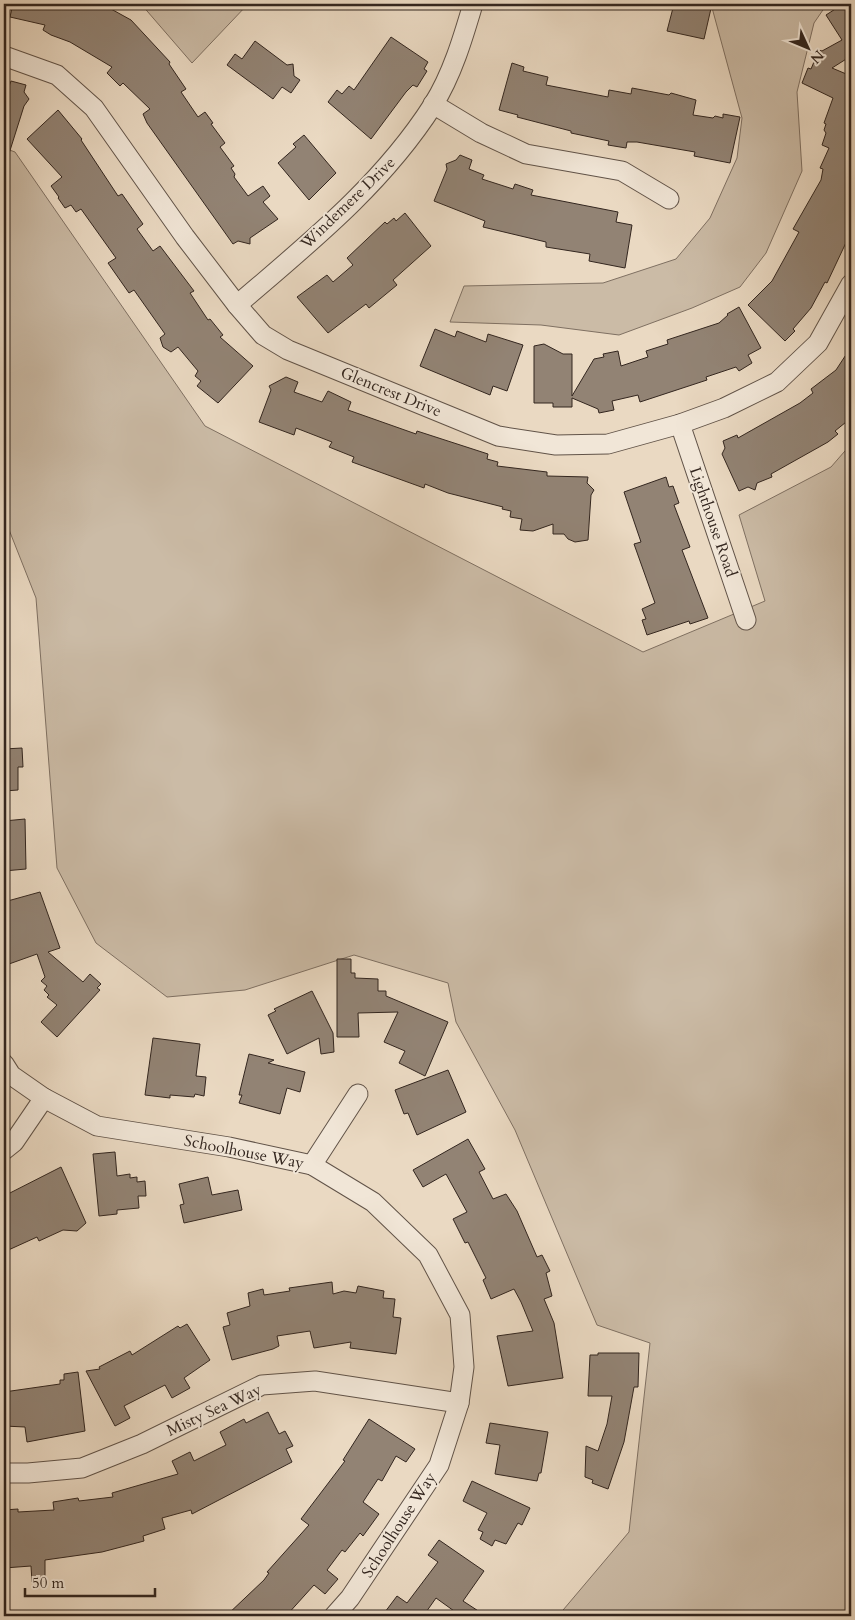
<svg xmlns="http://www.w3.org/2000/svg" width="855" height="1620" viewBox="0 0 855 1620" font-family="Cardo,serif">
<rect width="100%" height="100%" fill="#ead9c2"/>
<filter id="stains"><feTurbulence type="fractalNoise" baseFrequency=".004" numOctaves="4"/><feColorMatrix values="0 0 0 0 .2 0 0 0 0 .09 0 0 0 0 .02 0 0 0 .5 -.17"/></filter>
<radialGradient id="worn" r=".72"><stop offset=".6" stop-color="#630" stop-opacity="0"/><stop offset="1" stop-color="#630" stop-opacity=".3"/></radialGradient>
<g fill="#cbbba6" stroke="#7f7062">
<polygon points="141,4 248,4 192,63"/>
<polygon points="711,4 827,4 814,23 797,92 802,171 766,253 740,287 692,308 619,335 541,325 450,322 464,286 603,283 676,259 710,218 737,158 742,118"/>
<polygon points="4,148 15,152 205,426 643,652 765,601 739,515 831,467 851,444 851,1616 558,1616 629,1532 650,1343 597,1325 515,1130 456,1022 448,983 354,955 245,990 167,997 96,943 57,868 36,598 4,517"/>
</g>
<g fill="#928374" stroke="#33261f">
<polygon points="13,4 102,4 131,20 170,62 169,64 186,89 181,92 198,117 205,112 213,123 211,124 225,143 220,147 234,166 231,168 235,174 234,177 248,196 263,186 270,196 263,202 278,219 250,238 250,244 238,241 233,244 147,123 143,114 150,109 123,83 120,86 107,73 112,67 70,42 51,35 43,30 45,25 10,17"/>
<polygon points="674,4 712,4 704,39 667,31"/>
<polygon points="843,4 851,4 851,56 832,68 851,76 851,232 827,283 825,282 811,308 793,329 795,331 785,341 748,305 772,281 799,232 793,229 821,180 823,169 820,168 829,148 822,145 826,133 824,130 826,124 824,123 833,98 802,83 808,68 811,69 819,50 822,51 842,40 826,15"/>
<polygon points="391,37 428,62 424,69 427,71 417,87 413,85 406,92 371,139 328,102 337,90 342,94 349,86 354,90"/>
<polygon points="255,41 287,65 293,64 294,76 300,80 291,93 282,87 273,99 227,65 235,54 242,59"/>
<polygon points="512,63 524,67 523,71 548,77 546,85 608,97 609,90 631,94 632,88 669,95 671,93 696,100 693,115 713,118 715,116 723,118 723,114 740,117 730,163 694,156 695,152 637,142 627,142 626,148 608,145 609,141 571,133 571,131 517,117 518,115 499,110"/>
<polygon points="11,81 26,85 24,92 29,99 24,106 7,160 4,160 4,88 8,89"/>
<polygon points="58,110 82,139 81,140 118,196 122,194 143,224 137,229 153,251 160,246 194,291 190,293 208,320 210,319 223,335 220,337 253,366 218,403 197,386 201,381 195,376 198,371 178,347 171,352 163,347 160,338 165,334 134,290 129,293 108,263 116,258 81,209 76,212 71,205 65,208 58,198 59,197 51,186 62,177 27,139"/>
<polygon points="304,135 336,173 309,200 278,163 296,147 293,144"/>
<polygon points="460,155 472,160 469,169 484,175 482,179 513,189 515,184 533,190 531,195 618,212 616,222 632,225 625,268 589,261 590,254 546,247 546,242 483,227 485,221 434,201 447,169 446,164 456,160"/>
<polygon points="405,213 431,246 393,280 397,285 369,308 366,304 328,333 297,297 327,275 333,282 353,265 347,258 385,222 387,224 394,218 396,221"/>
<polygon points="739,307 761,348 748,355 752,363 739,371 736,367 706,377 707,380 640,402 638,395 612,401 614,410 599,413 598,409 572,398 572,407 553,407 553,403 534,403 534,346 544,344 563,354 572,354 572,396 594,359 604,357 603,354 618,351 621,366 648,357 646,351 668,344 667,340 719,323 728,315 727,314"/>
<polygon points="435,329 455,337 457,331 486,342 488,334 523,345 507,391 493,386 490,395 420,366"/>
<polygon points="851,347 851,418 835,431 838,434 828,442 771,474 772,477 757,483 755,490 748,487 739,491 722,454 725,448 723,441 737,435 738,438 800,403 813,393 811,389 836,370"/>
<polygon points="286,377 298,382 294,392 322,402 328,391 351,402 348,410 416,434 417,431 488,454 487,459 498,462 497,466 547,472 547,476 588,477 587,483 594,490 591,495 588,540 575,542 568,539 564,534 553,534 553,524 533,531 520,530 522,519 510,517 511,511 502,509 503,507 448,493 425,484 424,488 352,462 354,457 329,447 332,442 296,428 294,435 259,422 271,390 269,386"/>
<polygon points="666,477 669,487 673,486 679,503 674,505 690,547 682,550 708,618 690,624 689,621 647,635 642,620 646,619 642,609 655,603 634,544 641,542 624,492"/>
<polygon points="22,748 23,767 18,767 18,790 4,791 4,749"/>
<polygon points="25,819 26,869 4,871 4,821"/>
<polygon points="40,892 60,948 48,952 83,982 90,974 101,984 97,988 100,990 57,1037 41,1022 57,1005 47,997 49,995 44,990 47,986 41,981 45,977 37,954 9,964 4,948 4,902"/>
<polygon points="337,959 351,959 351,973 355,973 355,978 378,979 378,991 386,991 386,996 448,1022 425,1076 399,1063 405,1051 384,1042 398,1012 358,1013 359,1037 337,1037"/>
<polygon points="312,991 333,1033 334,1052 321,1054 319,1038 287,1054 268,1015 276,1011 274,1009"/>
<polygon points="153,1038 200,1044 196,1076 206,1077 204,1096 195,1094 194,1097 170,1095 170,1098 145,1095"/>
<polygon points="249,1054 274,1060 268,1063 305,1072 300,1092 287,1088 280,1114 239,1103 242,1095 239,1095"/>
<polygon points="448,1070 466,1112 417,1135 408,1113 404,1114 395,1090"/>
<polygon points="468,1139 485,1169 479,1172 493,1199 506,1194 517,1211 537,1257 542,1255 550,1271 546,1273 552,1296 544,1299 554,1323 563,1378 508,1386 497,1336 533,1331 521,1302 514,1289 491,1299 483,1280 486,1278 468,1242 465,1243 453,1219 467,1212 446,1174 423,1187 413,1170"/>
<polygon points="115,1152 117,1176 130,1174 130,1178 137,1177 137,1182 145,1181 146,1196 138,1196 139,1208 117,1210 117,1214 99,1216 93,1154"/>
<polygon points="61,1167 86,1223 77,1231 63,1230 39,1241 37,1237 4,1252 4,1196"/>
<polygon points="208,1177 212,1195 238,1190 242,1210 184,1223 180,1205 184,1204 179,1184"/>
<polygon points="332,1282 333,1294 344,1291 356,1293 358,1286 384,1291 383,1298 395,1299 393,1317 401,1318 396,1354 350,1348 351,1342 314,1348 310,1331 277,1336 279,1346 273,1349 232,1360 223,1327 230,1325 227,1313 250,1306 248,1293 263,1289 264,1295 290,1291 289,1288"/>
<polygon points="187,1324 210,1360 184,1378 190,1388 172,1398 165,1385 124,1406 130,1418 115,1426 86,1371 100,1369 99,1367 130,1351 132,1355 178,1326 180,1328"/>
<polygon points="598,1353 639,1353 638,1387 634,1387 624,1442 608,1489 592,1483 593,1480 585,1477 586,1446 598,1451 607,1424 612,1396 588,1396 590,1355 598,1355"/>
<polygon points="78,1372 85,1431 27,1442 25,1427 4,1426 4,1392 60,1384 60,1380 64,1380 64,1374"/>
<polygon points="268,1412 279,1434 285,1431 293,1446 286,1449 292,1462 192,1514 191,1510 162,1518 165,1529 143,1536 144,1541 102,1552 45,1560 45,1581 32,1582 31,1566 4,1568 4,1510 18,1509 18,1512 54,1510 53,1502 78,1498 79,1501 113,1497 112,1493 178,1474 172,1461 190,1452 194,1461 226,1445 220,1432 244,1419 246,1423"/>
<polygon points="369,1419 415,1449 406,1462 396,1456 382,1481 378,1479 363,1502 379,1514 363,1536 360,1533 345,1552 342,1550 327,1570 338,1579 325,1594 314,1585 286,1616 226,1616 264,1580 269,1573 267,1572 309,1525 301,1519 345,1461 343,1460"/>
<polygon points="490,1423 548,1432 541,1473 539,1473 537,1481 495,1474 500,1445 486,1443"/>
<polygon points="472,1481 530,1508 522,1525 518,1523 506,1544 495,1540 492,1546 480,1539 483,1532 478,1530 487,1513 463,1501"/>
<polygon points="439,1540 484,1571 463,1601 486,1616 461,1616 436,1598 424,1615 426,1616 382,1616 397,1596 407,1603 438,1562 428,1555"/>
</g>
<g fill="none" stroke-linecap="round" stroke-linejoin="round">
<defs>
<g id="minor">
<polyline points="4,56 57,75 94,108 185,237 237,305 263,335 288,350 498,436 556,445 608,444 680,424 724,408 777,382 818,343 851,284"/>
<polyline points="433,104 481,133 526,154 622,171 669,199"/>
<path d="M 237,305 C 308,244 382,185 433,105 C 452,75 463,38 473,4"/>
<polyline points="680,424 746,620"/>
<polyline points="4,1064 11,1075 44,1098 97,1126 229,1147 312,1165 373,1202 428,1255 460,1315 464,1367 459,1403 439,1465 350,1598 334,1616"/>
<polyline points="4,1150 14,1142 44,1098"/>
<polyline points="312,1165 358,1094"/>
<polyline points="4,1473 28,1473 82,1468 142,1444 262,1385 315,1381 459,1403"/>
</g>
</defs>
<use href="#minor" stroke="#615348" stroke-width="21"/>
<use href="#minor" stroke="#f1e6d7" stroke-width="19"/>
</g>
<g text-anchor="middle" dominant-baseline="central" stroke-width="4" stroke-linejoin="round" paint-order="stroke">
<g font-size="16" fill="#33261f" stroke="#f1e6d7">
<text transform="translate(348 203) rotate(-44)">Windemere Drive</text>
<text transform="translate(391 392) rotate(22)">Glencrest Drive</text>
<text transform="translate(713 522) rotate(71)">Lighthouse Road</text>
<text transform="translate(244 1152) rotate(11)">Schoolhouse Way</text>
<text transform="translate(214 1410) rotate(-25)">Misty Sea Way</text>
<text transform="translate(399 1525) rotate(-57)">Schoolhouse Way</text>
</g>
</g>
<rect width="855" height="1620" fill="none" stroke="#ead9c2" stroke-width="20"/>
<rect x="5" y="5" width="845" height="1610" fill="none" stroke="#33261f" stroke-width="2.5"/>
<rect x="10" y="10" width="835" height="1600" fill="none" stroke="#33261f"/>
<g transform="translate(808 48) rotate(134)" stroke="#f1e6d7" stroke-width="4" paint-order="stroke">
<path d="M0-4L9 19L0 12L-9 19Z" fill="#33261f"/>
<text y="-8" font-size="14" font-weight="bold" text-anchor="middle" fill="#33261f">N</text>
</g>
<path d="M25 1588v8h130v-8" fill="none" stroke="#33261f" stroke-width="2.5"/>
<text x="32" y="1588" font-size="15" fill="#33261f" stroke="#f1e6d7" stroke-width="4" paint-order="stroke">50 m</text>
<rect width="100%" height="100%" filter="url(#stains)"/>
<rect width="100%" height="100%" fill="url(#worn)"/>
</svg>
